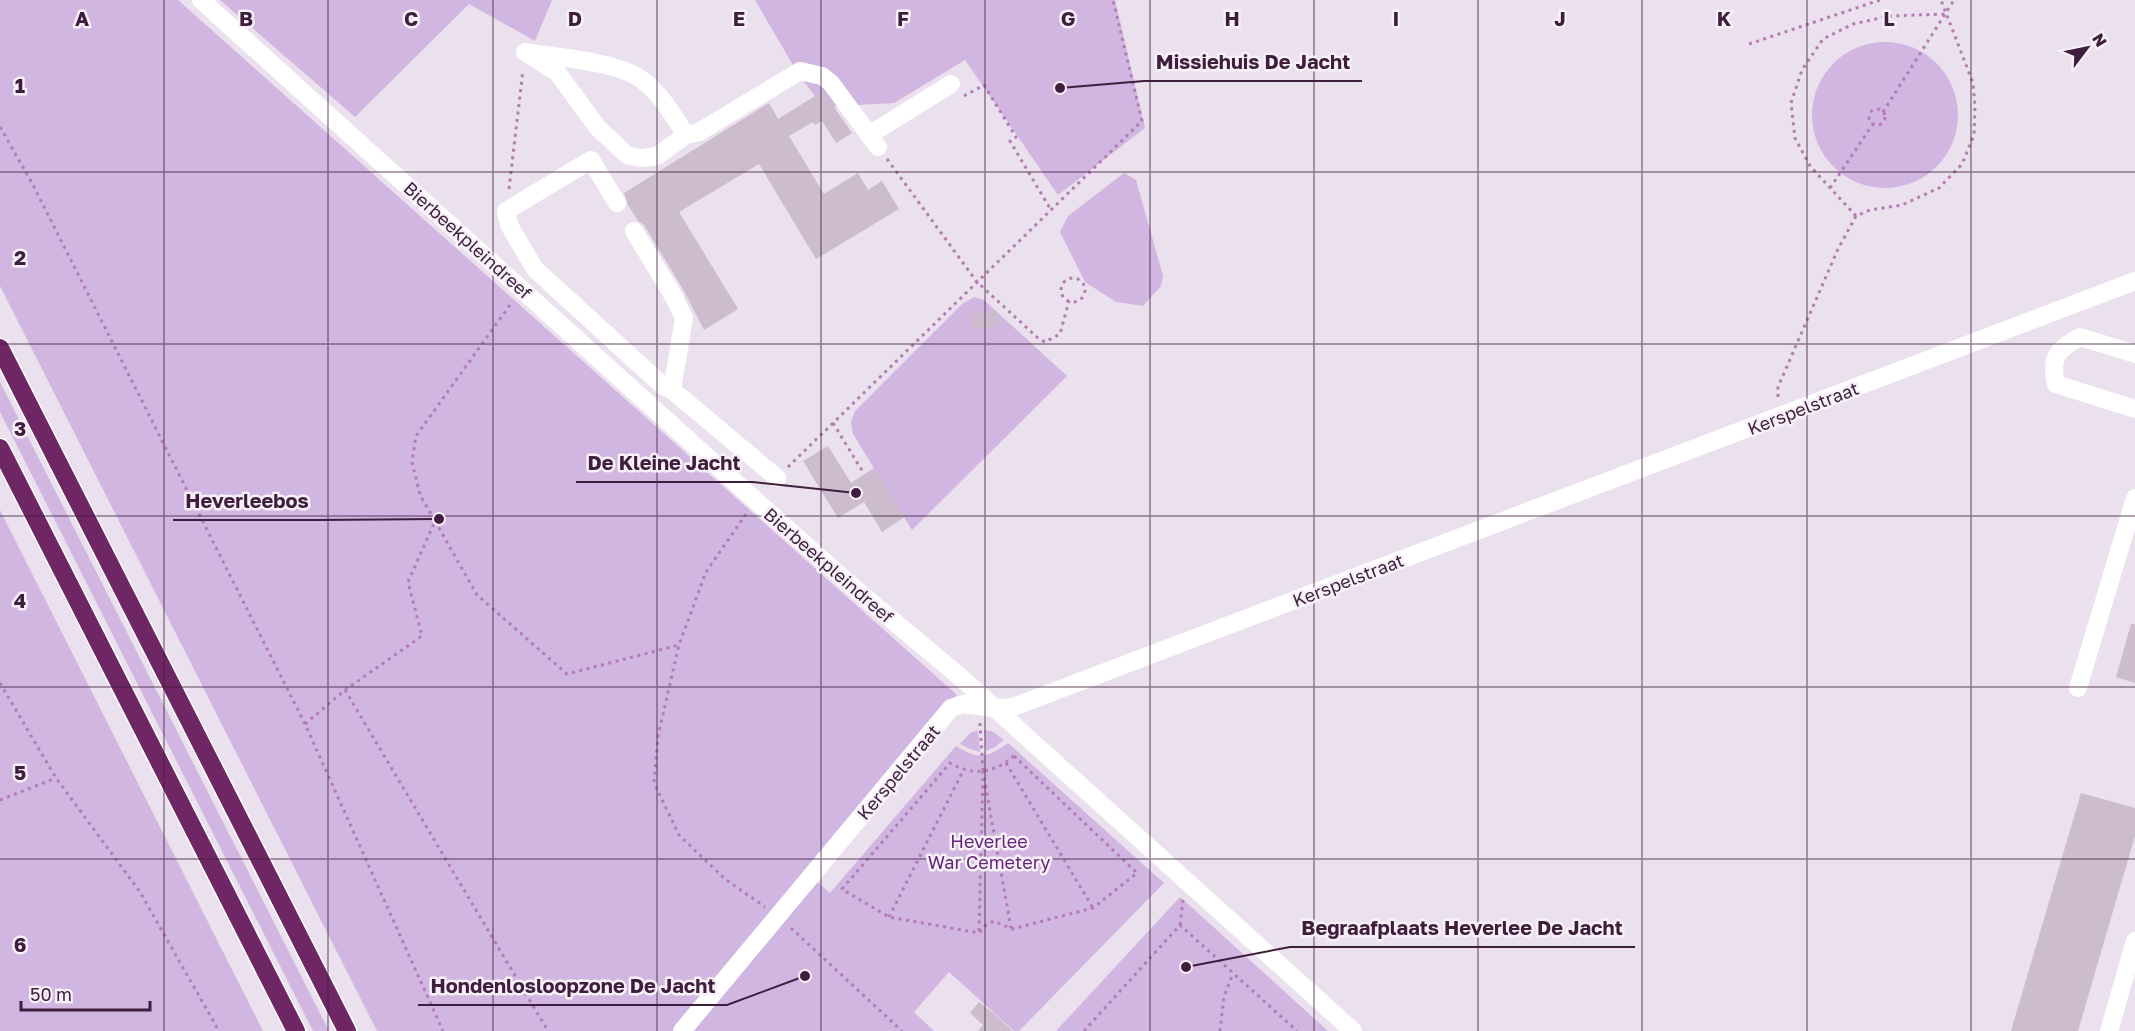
<svg xmlns="http://www.w3.org/2000/svg" width="2135" height="1031" viewBox="0 0 2135 1031" font-family="'Golos Text',sans-serif">
<rect width="100%" height="100%" fill="#ebe0ed"/>
<g fill="#d0b6e1">
<path d="M 0,0 L 178,0 L 957,695 L 805,871 L 830,893 L 956,746 C 979,760 987,758 1008,743 L 1164,883 L 1019,1031 L 1014,1031 L 949,972 L 914,1012 L 934,1031 L 377,1031 L 0,286 Z"/>
<polygon points="220,0 552,0 535,41 469,4 355,117"/>
<polygon points="755,0 1115,0 1145,128 1058,195 965,60 894,103 823,107 797,72"/>
<circle cx="1885" cy="115" r="73"/>
<polygon points="1124,173 1136,180 1163,276 1161,286 1143,306 1116,302 1085,282 1060,232 1068,216"/>
<polygon points="974,297 984,300 1067,376 912,530 853,434 851,422 855,411 962,304"/>
<polygon points="0,382 329,1031 313,1031 0,412"/>
<polygon points="0,510 263,1031 0,1031"/>
<polygon points="978,730 980,752 970,749 960,744 970,733"/>
<polygon points="984,730 992,731 1004,740 995,747 986,751"/>
<polygon points="1180,897 1187,903 1328,1031 1056,1031"/>
</g>
<g fill="#ccbcce">
<polygon points="823,91 852,133 836,143 822,121 815,125 813,122 789,136 824,194 858,173 868,190 882,181 899,209 816,259 759,164 679,212 738,309 704,330 684,291 644,225 638,221 628,205 624,193 769,103 778,119"/>
<polygon points="996,310 999,325 973,331 970,315"/>
<polygon points="828,446 851,483 874,468 905,517 882,532 864,502 838,518 803,461"/>
<polygon points="2131,624 2135,624 2135,683 2116,677"/>
<polygon points="2081,793 2135,808 2135,836 2078,1031 2011,1031"/>
<polygon points="979,1002 993,1013 1013,1031 978,1031 983,1025 970,1013"/>
</g>
<g fill="none" stroke-linecap="round" stroke-linejoin="round">
<defs>
<g id="highway">
<polyline points="0,348 347,1031"/>
<polyline points="0,448 296,1031"/>
</g>
</defs>
<use href="#highway" stroke="#fff" stroke-width="21"/>
<g stroke="#b47cb3" stroke-width="3" stroke-dasharray="3 4.5" stroke-linecap="butt">
<polyline points="1749,44 1880,0"/>
<polyline points="964,96 984,85 1016,137 1010,141 1051,210"/>
<circle cx="1877" cy="117" r="8"/>
<polyline points="1883,112 1954,0"/>
<polyline points="0,127 32,183 305,724 443,1031"/>
<polyline points="887,159 977,282 1038,338 1045,342 1060,334 1069,301"/>
<polyline points="1830,188 1873,124"/>
<polyline points="509,189 523,70"/>
<polyline points="1856,216 1810,166 1795,138 1791,103 1802,70 1823,39 1853,24 1889,16 1945,14"/>
<circle cx="1073" cy="290" r="12"/>
<polyline points="1778,397 1778,387 1838,249 1856,216 1870,210 1902,205 1939,188 1962,164 1974,135 1975,106 1973,83 1941,0"/>
<polyline points="833,423 863,472"/>
<polyline points="788,467 1142,121 1113,0"/>
<polyline points="746,514 706,572 679,645 658,736 654,783 679,835 725,879 765,907"/>
<polyline points="435,521 477,595 567,674 679,645"/>
<polyline points="0,683 56,778 140,892 219,1031"/>
<polyline points="345,690 548,1031"/>
<polyline points="980,723 983,772"/>
<polyline points="305,724 345,690 422,636 408,582 435,521 420,495 412,462 416,436 512,302"/>
<path d="M 1014,756 L 1137,873 L 1093,908 L 1012,929 L 994,921 L 986,925 L 979,933 L 889,917 L 842,889 L 950,763 C 973,776 993,774 1014,756 Z"/>
<polyline points="1006,763 1093,908"/>
<polyline points="0,800 56,778"/>
<polyline points="889,917 963,771"/>
<polyline points="1180,925 1183,900"/>
<polyline points="791,928 902,1031"/>
<polyline points="979,931 983,772 1011,928"/>
<polyline points="1084,1031 1180,925 1297,1031"/>
<polyline points="1220,1031 1224,997 1233,973"/>
</g>
<g stroke="#fff" stroke-width="18">
<polyline points="201,0 755,500 861,594 959,676 1353,1031"/>
<path d="M 686,135 C 674,117 663,97 646,83 C 621,61 559,58 525,52 L 557,72 L 598,128 L 627,155 L 641,158 L 657,156 L 686,135 L 699,132 L 800,71 L 822,76 L 831,83 L 878,147"/>
<polyline points="869,135 951,84"/>
<polyline points="617,203 591,160 506,211 509,225 535,269 663,386 672,390"/>
<polyline points="634,231 674,297 684,318 672,390 777,478"/>
<path d="M 2135,354 L 2080,337 C 2057,350 2050,357 2056,384 L 2135,409"/>
<polyline points="2078,688 2135,498"/>
<polyline points="682,1031 951,708 963,704 994,708 1013,707 2135,281"/>
<polyline points="2109,1031 2135,941"/>
</g>
<use href="#highway" stroke="#6f2665" stroke-width="18"/>
</g>
<path fill="none" stroke="#3f1e3d" stroke-width="1.5" stroke-opacity="0.55" d="M 164,0 L 164,1031M 328,0 L 328,1031M 493,0 L 493,1031M 657,0 L 657,1031M 821,0 L 821,1031M 985,0 L 985,1031M 1150,0 L 1150,1031M 1314,0 L 1314,1031M 1478,0 L 1478,1031M 1642,0 L 1642,1031M 1807,0 L 1807,1031M 1971,0 L 1971,1031M 0,172 L 2135,172M 0,344 L 2135,344M 0,516 L 2135,516M 0,687 L 2135,687M 0,859 L 2135,859"/>
<g text-anchor="middle" dominant-baseline="central" stroke-width="5" stroke-linejoin="round" paint-order="stroke">
<g font-size="18" fill="#3f1e3d" stroke="#f8f1f9">
<text transform="translate(468 240) rotate(42)">Bierbeekpleindreef</text>
<text transform="translate(1803 408) rotate(-21)">Kerspelstraat</text>
<text transform="translate(829 565) rotate(41)">Bierbeekpleindreef</text>
<text transform="translate(1348 580) rotate(-21)">Kerspelstraat</text>
<text transform="translate(898 772) rotate(-50)">Kerspelstraat</text>
</g>
<g font-size="18" fill="#63237b" stroke="#f8f1f9">
<text x="989" y="841">Heverlee<tspan x="989" dy="21">War Cemetery</tspan></text>
</g>
</g>
<g font-size="20" text-anchor="middle" font-weight="bold" fill="#3f1e3d" stroke="#f8f1f9" stroke-width="5" stroke-linejoin="round" paint-order="stroke">
<text x="82" y="26">A</text>
<text x="246" y="26">B</text>
<text x="411" y="26">C</text>
<text x="575" y="26">D</text>
<text x="739" y="26">E</text>
<text x="903" y="26">F</text>
<text x="1068" y="26">G</text>
<text x="1232" y="26">H</text>
<text x="1396" y="26">I</text>
<text x="1560" y="26">J</text>
<text x="1724" y="26">K</text>
<text x="1889" y="26">L</text>
<text x="20" y="93">1</text>
<text x="20" y="265">2</text>
<text x="20" y="436">3</text>
<text x="20" y="608">4</text>
<text x="20" y="780">5</text>
<text x="20" y="952">6</text>
</g>
<path fill="none" stroke="#3f1e3d" stroke-width="2" d="M1060 88L1144 81H1362M856 493L753 482H576M439 519L320 520H173M1186 967L1290 947H1635M805 976L727 1005H418"/>
<g fill="#3f1e3d" stroke="#f8f1f9" stroke-width="2">
<circle cx="1060" cy="88" r="6"/>
<circle cx="856" cy="493" r="6"/>
<circle cx="439" cy="519" r="6"/>
<circle cx="1186" cy="967" r="6"/>
<circle cx="805" cy="976" r="6"/>
</g>
<g font-size="20" text-anchor="middle" font-weight="bold" fill="#3f1e3d" stroke="#f8f1f9" stroke-width="5" stroke-linejoin="round" paint-order="stroke">
<text x="1253" y="69">Missiehuis De Jacht</text>
<text x="664" y="470">De Kleine Jacht</text>
<text x="247" y="508">Heverleebos</text>
<text x="1462" y="935">Begraafplaats Heverlee De Jacht</text>
<text x="573" y="993">Hondenlosloopzone De Jacht</text>
</g>
<g transform="translate(2087 48) rotate(58)" stroke="#f8f1f9" stroke-width="4.5" paint-order="stroke">
<path d="M0-4.5L10 22L0 15L-10 22Z" fill="#3f1e3d"/>
<text y="-9" font-size="16" font-weight="bold" text-anchor="middle" fill="#3f1e3d">N</text>
</g>
<path d="M21 1001v9h129v-9" fill="none" stroke="#3f1e3d" stroke-width="3"/>
<text x="30" y="1001" font-size="18" fill="#3f1e3d" stroke="#f8f1f9" stroke-width="4.5" paint-order="stroke">50 m</text>
</svg>
